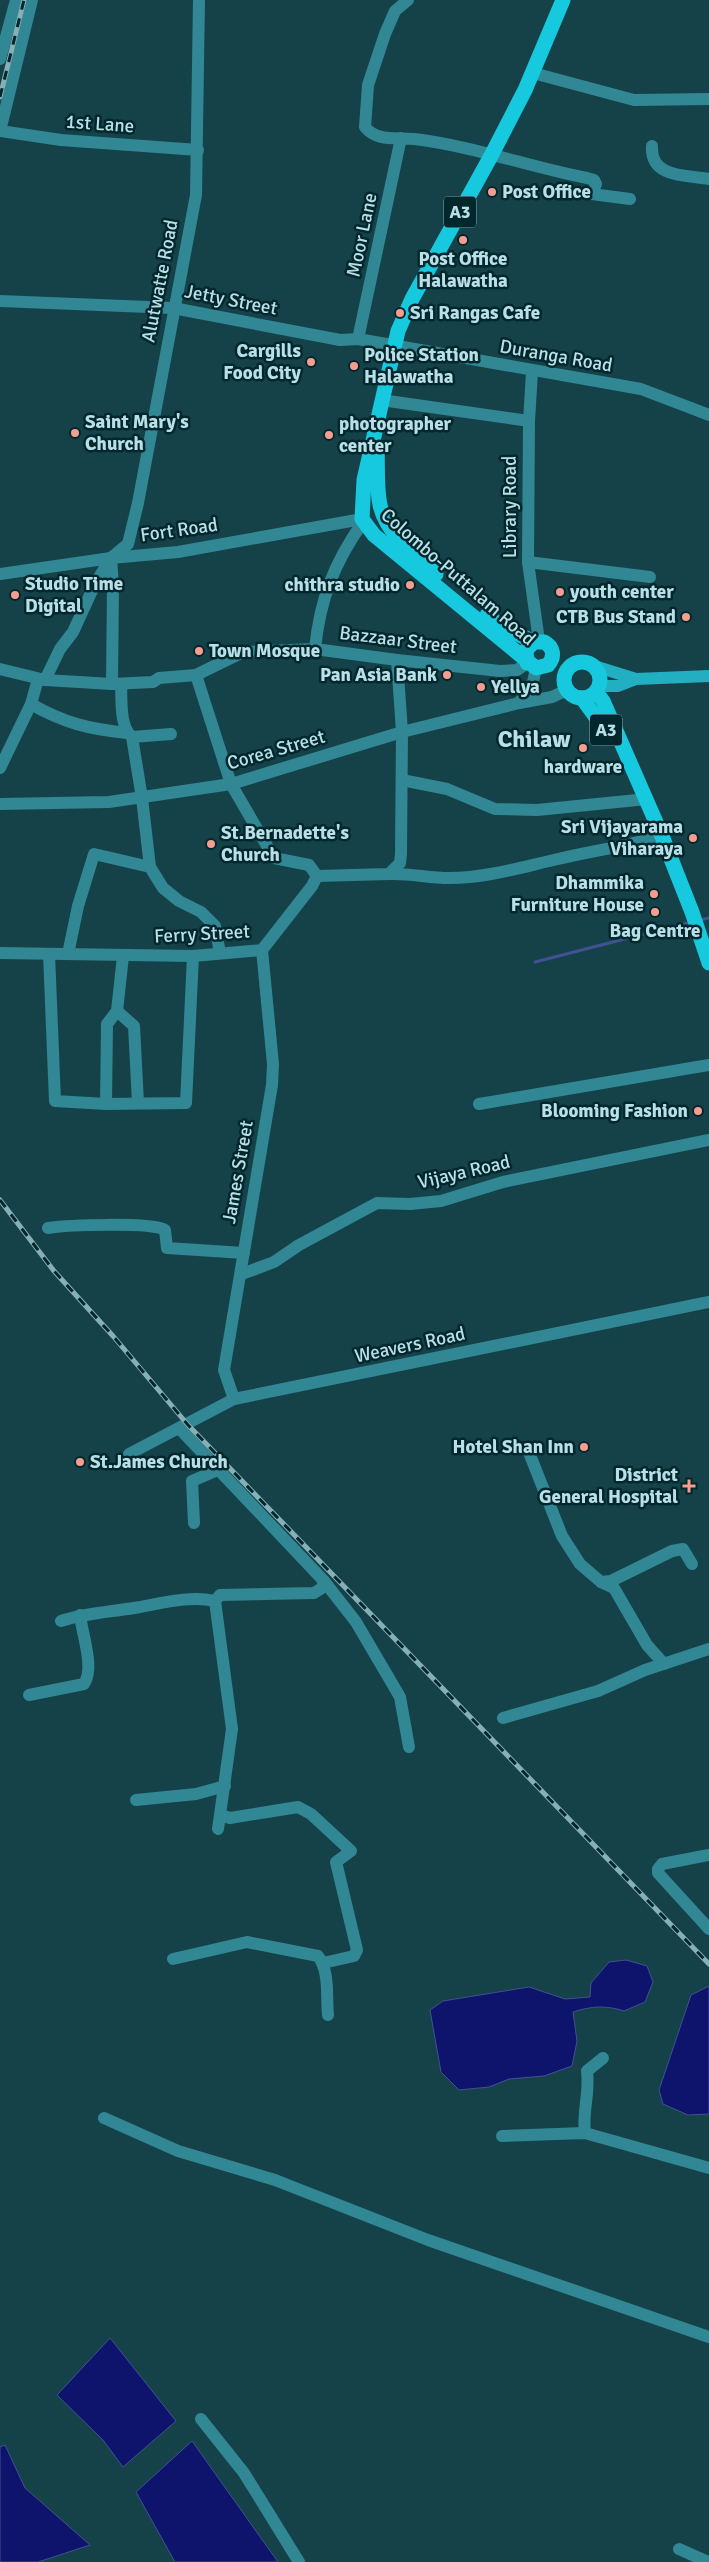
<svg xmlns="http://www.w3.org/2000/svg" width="709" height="2562" viewBox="0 0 709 2562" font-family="Signika,sans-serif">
<rect width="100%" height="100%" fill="#154249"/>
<g fill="#0e146c" stroke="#415191">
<path d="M 626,1960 L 647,1966 L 653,1982 L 645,2002 L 624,2011 C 605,2005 592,2006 573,2012 L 577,2041 L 572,2066 L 544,2076 L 509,2079 L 489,2087 L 459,2090 L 441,2072 L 430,2010 L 443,2001 L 529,1987 L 565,1999 L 590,1997 L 591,1983 L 609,1962 Z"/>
<polygon points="709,1986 709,2114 688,2115 663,2104 659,2090 691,1995"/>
<polygon points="110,2338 176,2421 123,2467 103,2440 57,2395"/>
<polygon points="192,2441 278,2562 175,2562 136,2492"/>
<polygon points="5,2445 25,2488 90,2545 38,2562 0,2562 0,2447"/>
</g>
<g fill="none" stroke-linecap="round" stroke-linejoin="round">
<g stroke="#415191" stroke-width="3">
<polyline points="700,920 709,918"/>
<polyline points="535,962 691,922"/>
</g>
<g stroke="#318794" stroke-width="12">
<path d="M 408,0 L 395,11 L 385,34 L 368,85 L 365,127 C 377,142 396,137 414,139 C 473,146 529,167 587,178 L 594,180 L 596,184 L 592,194 L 630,199"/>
<polyline points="0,59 16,0"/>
<polyline points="533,73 634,100 709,99"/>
<polyline points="0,131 61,140 198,150"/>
<polyline points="0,131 32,0"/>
<path d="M 652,146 C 650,178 685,175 709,179"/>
<polyline points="0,301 173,308 340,340 358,339 641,389 709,415"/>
<polyline points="358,339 401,138"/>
<polyline points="532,372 529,421 528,562 539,641"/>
<polyline points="381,400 529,421"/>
<polyline points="111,558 113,586 112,684"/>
<polyline points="528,562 650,577"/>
<polyline points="0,574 111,558 178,552 362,519"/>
<path d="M 315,649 C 320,599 334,563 363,522"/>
<polyline points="0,669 45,680 112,684 153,682 159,678 196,675 243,652 315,649 397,660 500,671 517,670 527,663"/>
<polyline points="196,675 231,784 274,858 309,865 317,876"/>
<polyline points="45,680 60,649 73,632 95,584 111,558 128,544 138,503 196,195 199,0"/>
<path d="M 121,684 C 122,699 119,726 132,737 L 142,798 L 150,867 L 163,888 L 179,901 L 201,912 L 215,926 L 220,953"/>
<polyline points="519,703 533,682 536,668"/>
<path d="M 31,704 C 64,723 89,729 127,733"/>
<polyline points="132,737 171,734"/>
<polyline points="0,768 31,704 38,679"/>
<polyline points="402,780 447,789 495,809 537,810 647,799"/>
<polyline points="0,804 109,802 231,784 402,732 519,703 552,697 567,690"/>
<path d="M 389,874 C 409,873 429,878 449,878 C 486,878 522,867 558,859 C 593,851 627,846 662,836"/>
<polyline points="0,953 193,956 262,950 312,886 317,876 389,874 400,863 401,854 402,732 397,660"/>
<polyline points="49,954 55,1101 106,1104 186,1103 193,956"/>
<polyline points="68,954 78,906 94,854 150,867"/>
<polyline points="117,1011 134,1026 138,1103"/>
<polyline points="106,1104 107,1024 117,1011 123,956"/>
<polyline points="479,1104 709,1065"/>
<path d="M 48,1228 C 68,1225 151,1222 165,1230 L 167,1248 L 244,1253"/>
<polyline points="242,1274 274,1262 299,1245 377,1203 410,1204 441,1201 503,1182 709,1140"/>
<polyline points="234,1399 224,1370 272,1085 273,1064 262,950"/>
<polyline points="180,1429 324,1581 322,1588 314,1593 220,1595 215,1601 232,1729 218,1829"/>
<polyline points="129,1454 234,1399 709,1302"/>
<polyline points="530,1455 562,1536 580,1564 601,1582 614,1588 647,1645 664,1664"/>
<polyline points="194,1523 192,1481 220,1469"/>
<polyline points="324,1581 356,1622 400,1697 409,1747"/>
<polyline points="601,1582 611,1581 672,1551 683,1549 692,1564"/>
<path d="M 61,1621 C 85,1613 109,1612 134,1608 C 159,1604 189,1595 215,1601"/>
<path d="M 29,1695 L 84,1684 C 95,1668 82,1634 80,1615"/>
<polyline points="503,1718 598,1691 645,1670 709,1649"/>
<polyline points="136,1800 196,1794 225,1786"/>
<polyline points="220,1815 230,1818 298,1807 311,1814 351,1851 336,1862 357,1950 354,1956 323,1963"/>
<polyline points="709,1855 662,1864 658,1869 658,1873 709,1929"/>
<path d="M 173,1959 L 247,1942 L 318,1956 C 330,1972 326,1996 328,2015"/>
<polyline points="104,2118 178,2151 275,2180 428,2240 709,2337"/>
<path d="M 585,2133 C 582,2110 590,2095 587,2071 L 603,2058"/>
<polyline points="502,2136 585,2133 709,2168"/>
<polyline points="201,2419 244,2473 299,2562"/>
<polyline points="679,2549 708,2562"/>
</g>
<g stroke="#21afc1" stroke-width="12">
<polyline points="591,665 636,679 709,676"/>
<polyline points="599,686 618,686 636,679"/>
</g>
<g stroke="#16c9df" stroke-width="15">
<path d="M 377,446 C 378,465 376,486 380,505 C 386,533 415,556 436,574"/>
<polyline points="487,615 499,625 534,642"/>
<circle cx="582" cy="680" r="18"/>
<path d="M 527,663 L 526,650 L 534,642 L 544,642 C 554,647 555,657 548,665 L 536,668 L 374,535 L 362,519 L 364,480 L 398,331 L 412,299 L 491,156 L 525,90 L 563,0"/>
<polyline points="596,692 603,701 662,836 692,912 709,963"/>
<polyline points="582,698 609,735"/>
</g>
<defs>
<g id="rail">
<polyline points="0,97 24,0"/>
<polyline points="0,1200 54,1271 113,1336 188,1425 709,1964"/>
</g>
</defs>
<use href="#rail" stroke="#86afb6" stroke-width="5"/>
<use href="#rail" stroke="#02272d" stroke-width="3" stroke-dasharray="9" stroke-linecap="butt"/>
</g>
<g fill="#f59d8f" stroke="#02272d" stroke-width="2">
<circle cx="492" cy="192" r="5"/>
<circle cx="463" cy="240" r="5"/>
<circle cx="400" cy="313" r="5"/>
<circle cx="311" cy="362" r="5"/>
<circle cx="354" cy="366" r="5"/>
<circle cx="75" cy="433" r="5"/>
<circle cx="329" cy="435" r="5"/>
<circle cx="410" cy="585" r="5"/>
<circle cx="560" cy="592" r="5"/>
<circle cx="15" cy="595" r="5"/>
<circle cx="686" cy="617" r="5"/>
<circle cx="199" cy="651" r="5"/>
<circle cx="447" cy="675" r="5"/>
<circle cx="481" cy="687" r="5"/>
<circle cx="583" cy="748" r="5"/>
<circle cx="693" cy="838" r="5"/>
<circle cx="211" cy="844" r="5"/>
<circle cx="654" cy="894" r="5"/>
<circle cx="655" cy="912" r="5"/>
<circle cx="698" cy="1111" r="5"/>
<circle cx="584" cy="1447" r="5"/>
<circle cx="80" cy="1462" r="5"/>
<path d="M686.5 1478.5h5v5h5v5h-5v5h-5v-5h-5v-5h5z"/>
</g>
<g text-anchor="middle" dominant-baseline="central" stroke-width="5" stroke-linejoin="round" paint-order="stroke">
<g fill="#02272d" stroke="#82a8af" stroke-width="1">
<rect x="444" y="196.5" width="32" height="31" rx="4"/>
<rect x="590" y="714.5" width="32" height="31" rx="4"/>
</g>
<g font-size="18" font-weight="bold" fill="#b9e0e7">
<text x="460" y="212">A3</text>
<text x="606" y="730">A3</text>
</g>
<g font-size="19" fill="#b9e0e7" stroke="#02272d">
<text transform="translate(100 124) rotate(4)">1st Lane</text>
<text transform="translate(362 235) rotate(-78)">Moor Lane</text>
<text transform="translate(160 281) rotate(-79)">Alutwatte Road</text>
<text transform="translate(231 300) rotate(11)">Jetty Street</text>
<text transform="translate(556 356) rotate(10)">Duranga Road</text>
<text transform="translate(510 507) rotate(-90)">Library Road</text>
<text transform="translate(179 530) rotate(-8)">Fort Road</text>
<text transform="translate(458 577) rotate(41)">Colombo-Puttalam Road</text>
<text transform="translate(398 640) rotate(7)">Bazzaar Street</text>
<text transform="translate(276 750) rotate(-16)">Corea Street</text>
<text transform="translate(202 934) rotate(-3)">Ferry Street</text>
<text transform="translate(238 1172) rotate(-80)">James Street</text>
<text transform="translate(464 1172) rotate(-13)">Vijaya Road</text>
<text transform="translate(410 1345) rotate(-12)">Weavers Road</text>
</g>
<g font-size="19" font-weight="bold" fill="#b9e0e7" stroke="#02272d" text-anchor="start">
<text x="502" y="192">Post Office</text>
<text x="463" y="259" text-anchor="middle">Post Office<tspan x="463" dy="22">Halawatha</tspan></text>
<text x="410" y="313">Sri Rangas Cafe</text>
<text x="301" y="351" text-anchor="end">Cargills<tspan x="301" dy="22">Food City</tspan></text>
<text x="364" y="355">Police Station<tspan x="364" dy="22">Halawatha</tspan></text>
<text x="85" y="422">Saint Mary's<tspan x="85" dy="22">Church</tspan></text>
<text x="339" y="424">photographer<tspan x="339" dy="22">center</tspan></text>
<text x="25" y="584">Studio Time<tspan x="25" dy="22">Digital</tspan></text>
<text x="400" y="585" text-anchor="end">chithra studio</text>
<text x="570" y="592">youth center</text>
<text x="676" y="617" text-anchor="end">CTB Bus Stand</text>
<text x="209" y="651">Town Mosque</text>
<text x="437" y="675" text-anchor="end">Pan Asia Bank</text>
<text x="491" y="687">Yellya</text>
<text x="583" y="767" text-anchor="middle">hardware</text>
<text x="683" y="827" text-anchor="end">Sri Vijayarama<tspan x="683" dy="22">Viharaya</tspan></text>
<text x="221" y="833">St.Bernadette's<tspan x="221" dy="22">Church</tspan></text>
<text x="644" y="883" text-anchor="end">Dhammika<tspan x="644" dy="22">Furniture House</tspan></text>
<text x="655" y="931" text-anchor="middle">Bag Centre</text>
<text x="688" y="1111" text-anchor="end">Blooming Fashion</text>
<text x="574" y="1447" text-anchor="end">Hotel Shan Inn</text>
<text x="90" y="1462">St.James Church</text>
<text x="678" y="1475" text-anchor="end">District<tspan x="678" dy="22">General Hospital</tspan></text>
</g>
<g font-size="24" font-weight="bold" fill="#b9e0e7" stroke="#02272d">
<text x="534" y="739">Chilaw</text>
</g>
</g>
</svg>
